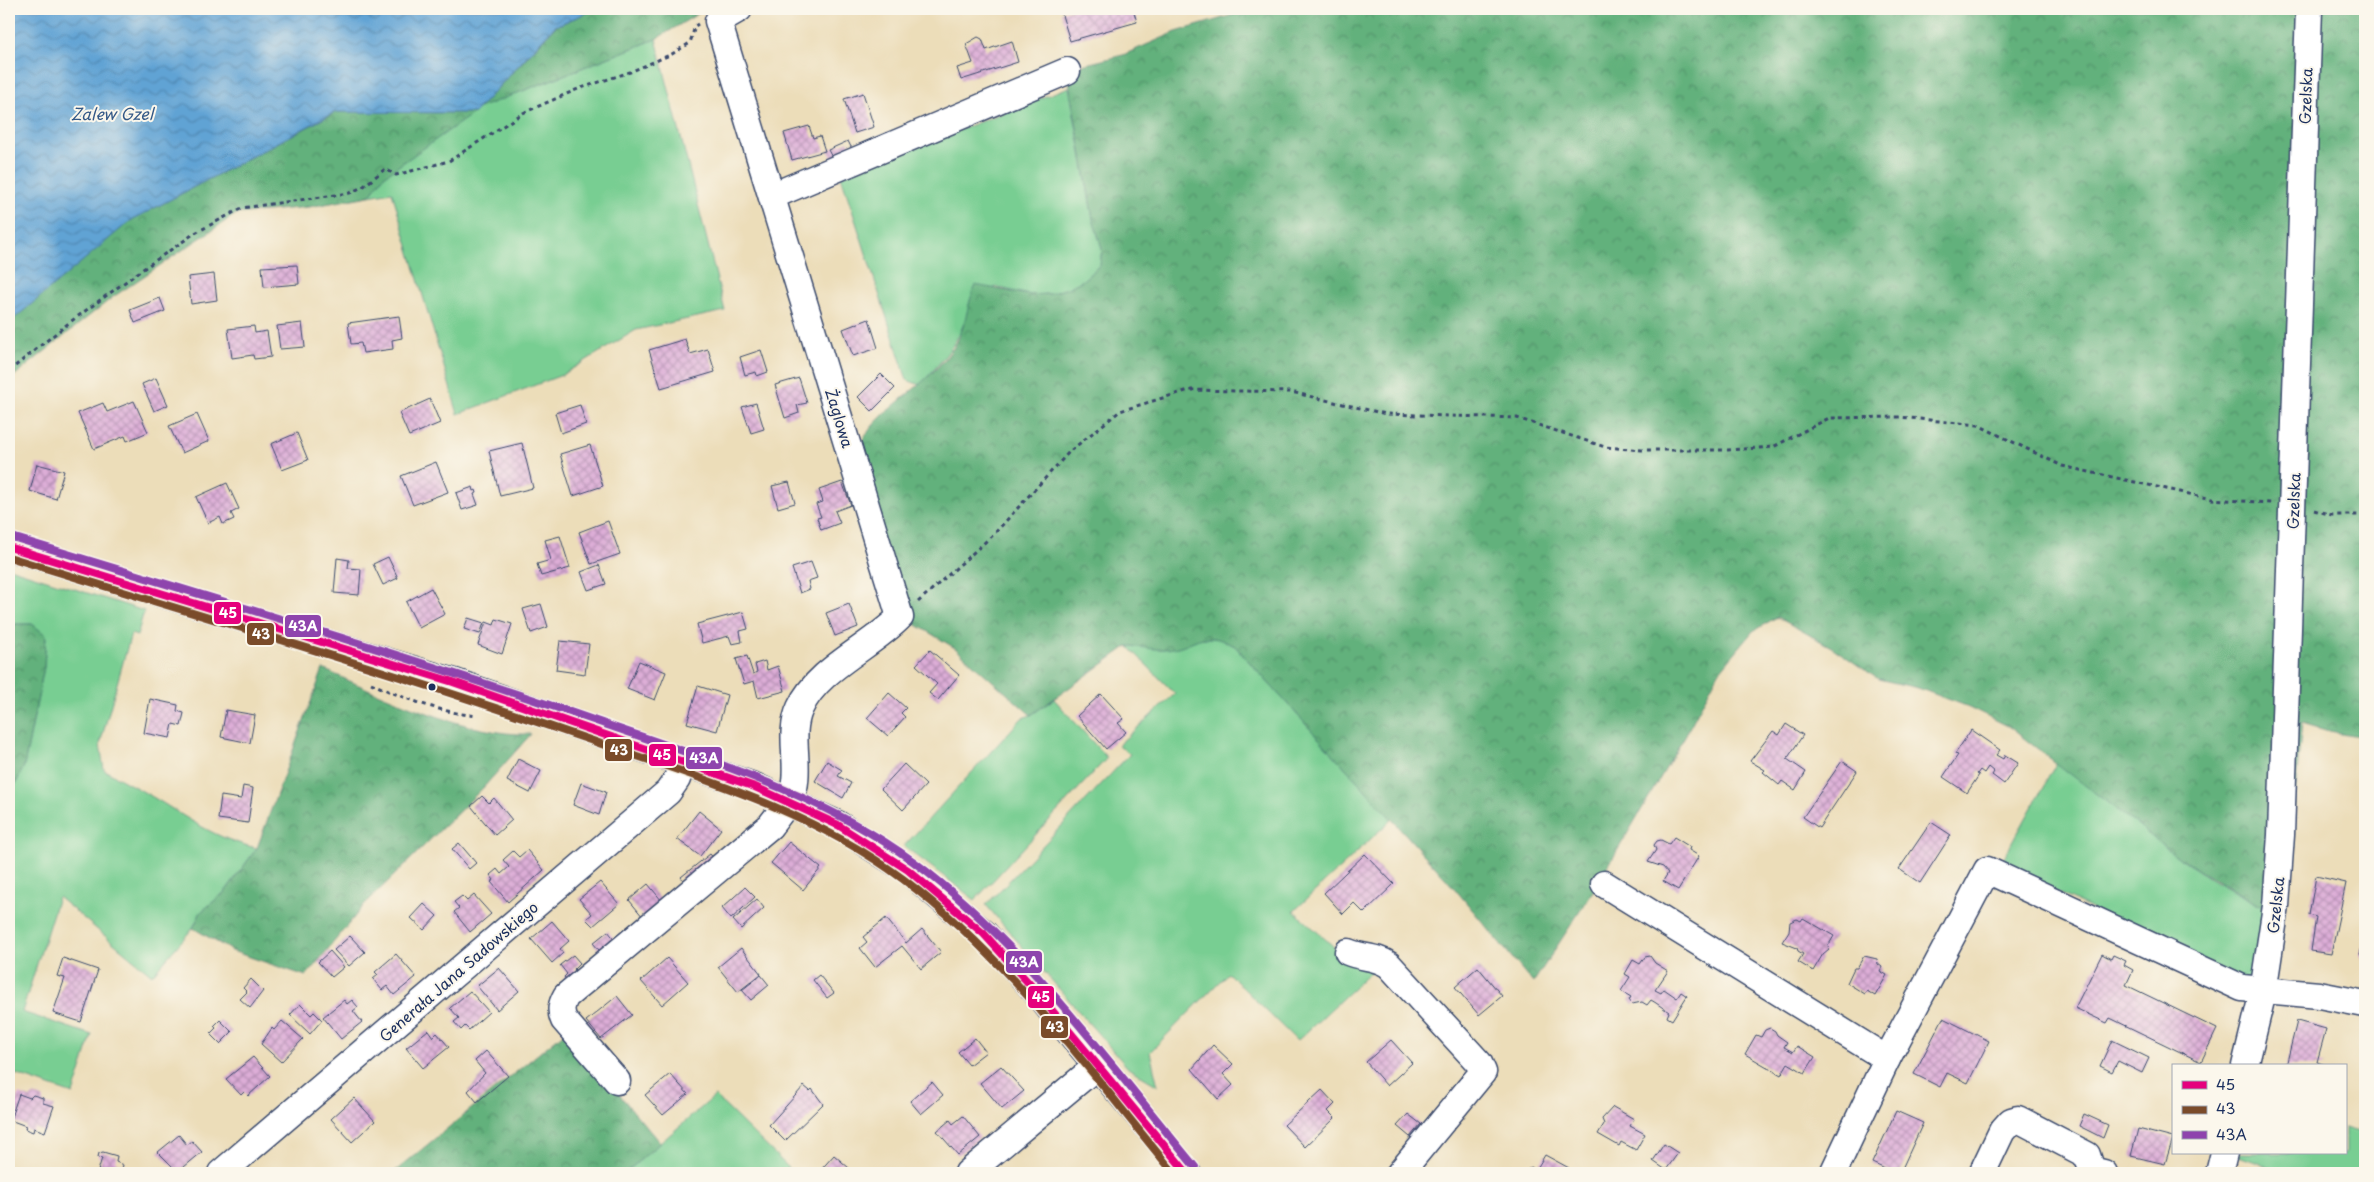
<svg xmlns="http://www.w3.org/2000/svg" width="2374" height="1182" viewBox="0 0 2374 1182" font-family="'Playpen Sans',sans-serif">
<defs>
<pattern id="forest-crowns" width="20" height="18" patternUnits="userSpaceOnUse" patternTransform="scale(1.25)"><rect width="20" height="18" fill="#62b17c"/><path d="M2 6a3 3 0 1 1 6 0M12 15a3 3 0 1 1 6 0" fill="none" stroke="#509069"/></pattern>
<pattern id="water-waves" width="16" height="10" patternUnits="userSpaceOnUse" patternTransform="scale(1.25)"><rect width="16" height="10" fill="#60a3d4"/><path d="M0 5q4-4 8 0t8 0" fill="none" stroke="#4e85af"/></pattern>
<pattern id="building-cross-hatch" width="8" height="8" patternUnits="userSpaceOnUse" patternTransform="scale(1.25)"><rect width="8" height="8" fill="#ddadd7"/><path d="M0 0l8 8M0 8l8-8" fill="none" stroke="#b28db2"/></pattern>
</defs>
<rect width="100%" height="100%" fill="#fbf7ec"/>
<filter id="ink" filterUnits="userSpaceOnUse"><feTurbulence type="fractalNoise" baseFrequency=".02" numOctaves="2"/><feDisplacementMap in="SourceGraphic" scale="10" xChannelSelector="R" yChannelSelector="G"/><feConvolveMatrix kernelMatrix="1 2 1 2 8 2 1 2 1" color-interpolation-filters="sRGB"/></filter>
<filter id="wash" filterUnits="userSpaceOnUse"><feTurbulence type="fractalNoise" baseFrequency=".0096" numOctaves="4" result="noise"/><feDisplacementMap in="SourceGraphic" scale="20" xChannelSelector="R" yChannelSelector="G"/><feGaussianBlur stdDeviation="1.12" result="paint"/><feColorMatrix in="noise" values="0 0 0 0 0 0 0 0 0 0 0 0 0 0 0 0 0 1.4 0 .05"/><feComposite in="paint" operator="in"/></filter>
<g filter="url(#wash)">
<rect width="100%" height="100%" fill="#ecddb9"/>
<g fill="#78ce92" stroke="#4a7e78">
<polygon points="656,39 725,311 636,330 562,375 458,414 392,192 369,196 384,176 479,108"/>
<path d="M 1069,87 L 1093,219 L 1102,248 L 1100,265 L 1083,280 L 1068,288 L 1049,294 L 1029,295 L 996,287 L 970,300 C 964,337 945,358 920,385 L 907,380 L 841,176 Z"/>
<path d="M 9,568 L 144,611 L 137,636 L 131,634 L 100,744 L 104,770 C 119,778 135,787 151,796 C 187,817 214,839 257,848 L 225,892 L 201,912 L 193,928 L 152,975 L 58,897 L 22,1012 L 92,1035 L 73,1094 L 9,1072 L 9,798 L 24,766 L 44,667 L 46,636 L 32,624 L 9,624 Z"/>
<polygon points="1198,638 1219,638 1235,646 1392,819 1294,911 1352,963 1379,964 1297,1041 1228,973 1150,1052 1158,1086 1128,1068 986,905 1130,754 1118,745 1175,694 1128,646 1163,649"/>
<polygon points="1054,699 1107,758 975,900 904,846 1022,718 1031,715"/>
<polygon points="2057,762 2182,860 2215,881 2259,905 2268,908 2256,979 2243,982 2000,865"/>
<polygon points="715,1096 791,1170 788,1173 625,1173"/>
<polygon points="2345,1128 2365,1134 2365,1173 2286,1173 2239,1156 2239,1153 2345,1153"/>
</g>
<g fill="url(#forest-crowns)" stroke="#3e706d">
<polygon points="596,9 706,9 656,39 479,108 556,26"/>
<path d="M 1253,9 L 2365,9 L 2365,737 L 2329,731 L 2302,723 L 2283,914 L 2259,905 L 2182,860 L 2008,726 L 1969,707 L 1918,688 L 1878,679 L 1833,648 L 1777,617 L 1753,631 L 1719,672 L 1685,736 L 1597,885 L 1533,983 L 1455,889 L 1235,646 C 1197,626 1196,648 1164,649 C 1152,650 1140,646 1128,646 L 1031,715 L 955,648 L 915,624 L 904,614 L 856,451 C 862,442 868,430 876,422 C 901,396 934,378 954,347 C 966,327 967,306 975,285 L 1029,295 L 1049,294 L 1068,288 L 1083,280 L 1100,265 L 1102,248 L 1093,219 L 1067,71 L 1082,65 L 1123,55 L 1176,32 Z"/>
<polygon points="336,112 474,113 384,176 369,196 309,207 236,214 113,297 9,380 9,323 130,221"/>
<polygon points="9,624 32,624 46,635 44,667 24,766 9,798"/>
<path d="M 323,669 C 379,694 469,737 531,734 L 483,788 L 365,904 L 306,976 L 232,951 L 193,928 L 201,912 L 225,892 L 257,848 Z"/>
<polygon points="566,1031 660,1143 625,1173 393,1173"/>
</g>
<polygon fill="url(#water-waves)" stroke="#3e6999" points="9,9 596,9 555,26 474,113 335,112 130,221 9,323"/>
<g id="blocks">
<g fill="url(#building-cross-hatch)">
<polygon points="1073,9 1133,9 1137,22 1070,41 1061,12"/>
<polygon points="978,37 982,39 986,50 1012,41 1018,62 961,80 957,68 973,63 966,44"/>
<polygon points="863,93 874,127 855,133 844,99"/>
<polygon points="809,126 813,138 820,136 825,151 792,160 784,133"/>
<polygon points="848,141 853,151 834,161 828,150"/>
<polygon points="297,265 299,284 264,287 262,267"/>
<polygon points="214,274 217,300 191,304 188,277"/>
<polygon points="160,298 165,311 135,323 130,310"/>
<polygon points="399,316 402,338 392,340 393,349 363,353 361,343 351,344 348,323"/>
<polygon points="869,319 878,348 853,356 843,329"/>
<polygon points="302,323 305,347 280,349 277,326"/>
<polygon points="254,326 255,333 267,331 271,357 254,359 253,355 232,358 228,329"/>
<polygon points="685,339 690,354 708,349 715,372 661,388 649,350"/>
<polygon points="761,350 768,372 757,376 756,372 745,375 740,357"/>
<polygon points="881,374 895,388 872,411 858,397"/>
<polygon points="156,378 168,405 154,411 142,384"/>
<polygon points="799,378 807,403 797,405 799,413 785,418 775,385"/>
<polygon points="430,399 440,423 409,436 399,413"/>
<polygon points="134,401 148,432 127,441 125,436 94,449 78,413 103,403 107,412"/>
<polygon points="756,403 764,429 751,433 742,407"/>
<polygon points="580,405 586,424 561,433 555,413"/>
<polygon points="197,414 209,441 182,453 169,426"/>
<polygon points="297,433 308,460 282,470 271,444"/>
<polygon points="522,443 533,488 500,496 489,451"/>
<polygon points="590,445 603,486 573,496 560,454"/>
<polygon points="436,462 448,492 413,505 401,476"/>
<polygon points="37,464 64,471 56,499 30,491"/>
<polygon points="789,482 795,503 778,508 772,486"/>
<polygon points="842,482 851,505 835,511 840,523 821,530 817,518 821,517 816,504 823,502 819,490"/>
<polygon points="227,483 239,509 231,513 234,519 223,524 220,517 208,523 196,497"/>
<polygon points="473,487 474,491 476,490 477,493 474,494 478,505 462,510 456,493"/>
<polygon points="608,521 620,554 591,564 579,532"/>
<polygon points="560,536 570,568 541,576 537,564 551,560 545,540"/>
<polygon points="388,557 398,578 383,585 373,564"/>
<polygon points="337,558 349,560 348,568 361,569 359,595 334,593"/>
<polygon points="811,562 817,578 808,581 810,589 800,593 792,568"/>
<polygon points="599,565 606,584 588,590 581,572"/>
<polygon points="431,588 445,614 419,628 406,602"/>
<polygon points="541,604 548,627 531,633 523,609"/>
<polygon points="849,604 858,627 835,636 826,613"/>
<polygon points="743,612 748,629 740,631 742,642 732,644 729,636 702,643 697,624"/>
<polygon points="468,618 484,623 480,634 464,629"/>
<polygon points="496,619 512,624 502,654 478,645 486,622 494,625"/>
<polygon points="560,641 589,644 585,674 556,670"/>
<polygon points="930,650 959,675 938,700 929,693 937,684 916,665"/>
<polygon points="747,656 753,674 757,672 755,664 765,661 767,670 778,666 785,691 758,698 754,681 744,684 736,659"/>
<polygon points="639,661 666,672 655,700 627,689"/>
<polygon points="698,686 727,695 717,731 687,723"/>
<polygon points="889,693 906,708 901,713 905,717 888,736 867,718"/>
<polygon points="1101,694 1124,719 1118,723 1126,732 1106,749 1077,716"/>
<polygon points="150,699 178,705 177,711 184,713 181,726 173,724 170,738 144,733"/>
<polygon points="226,710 255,715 250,743 221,737"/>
<polygon points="1786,724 1803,735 1787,759 1806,772 1795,790 1782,781 1779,785 1763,772 1765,770 1750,761 1773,731 1779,735"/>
<polygon points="1971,730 2000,750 1996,755 2003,759 2005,755 2018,763 2004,784 1992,775 1994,772 1988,767 1984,773 1980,770 1977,774 1979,775 1967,793 1943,777 1958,755 1955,754"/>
<polygon points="518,759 541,771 530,793 507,781"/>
<polygon points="827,761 842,770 838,776 851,783 843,798 815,781"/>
<polygon points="1842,761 1857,771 1819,828 1803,817"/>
<polygon points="904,764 926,785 903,810 881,789"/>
<polygon points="581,783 606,792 599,815 573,805"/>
<polygon points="243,786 253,788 248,823 218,819 221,796 241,799"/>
<polygon points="482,796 489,803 494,798 512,820 495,835 471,806"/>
<polygon points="699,811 721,829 700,856 677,839"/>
<polygon points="1931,822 1951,835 1920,883 1899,869"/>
<polygon points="1674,837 1690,847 1689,850 1699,856 1678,890 1663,881 1668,873 1663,867 1648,862 1656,850 1654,845 1657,841 1661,840 1669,844"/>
<polygon points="789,842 821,868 803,890 771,863"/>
<polygon points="459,843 476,863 469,869 452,849"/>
<polygon points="527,850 544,870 508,902 491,882 494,880 490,875 497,869 501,874 509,867 503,860 513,851 519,857"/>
<polygon points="710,854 717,862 688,886 681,877"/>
<polygon points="1365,854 1394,884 1364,913 1354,903 1343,914 1324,893"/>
<polygon points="2316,876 2346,883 2331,954 2311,951 2316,917 2309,915"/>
<polygon points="600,882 619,904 593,926 586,919 592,914 579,899"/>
<polygon points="648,884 662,901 643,917 629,900"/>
<polygon points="745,887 755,897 731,919 722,908"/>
<polygon points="474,895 491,914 470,932 454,912 459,908 454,902 462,896 467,901"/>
<polygon points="757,899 764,908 741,929 733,920"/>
<polygon points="424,904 437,916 424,930 411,918"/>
<polygon points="886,918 906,943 922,929 941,952 921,969 902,946 875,967 860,948 867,942 863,937"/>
<polygon points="1803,918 1834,936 1828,946 1829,949 1823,954 1813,971 1798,962 1803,954 1798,951 1797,948 1782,942 1789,931 1790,922 1797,919 1801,921"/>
<polygon points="552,921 569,941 560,949 563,953 552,963 531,939"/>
<polygon points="608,931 619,945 605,957 593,943"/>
<polygon points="350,936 365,952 349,966 334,950"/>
<polygon points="2365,936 2365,961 2360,954"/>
<polygon points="741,948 761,974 738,992 718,967"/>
<polygon points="330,951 344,967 332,977 318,962"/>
<polygon points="396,954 416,977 394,995 387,986 382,990 373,979 378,975 375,972"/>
<polygon points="2102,954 2111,959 2113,955 2126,961 2124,965 2133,970 2126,985 2217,1029 2201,1062 2110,1018 2107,1023 2075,1008"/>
<polygon points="573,955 580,963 574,969 580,976 570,984 564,977 567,974 560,965"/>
<polygon points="1650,956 1655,963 1668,971 1655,990 1661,993 1664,989 1677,998 1681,992 1687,996 1672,1020 1667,1017 1669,1012 1656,1003 1651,1000 1647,1005 1642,1002 1632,1004 1629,1000 1631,997 1621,991 1630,977 1625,974 1633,960 1640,964 1645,957"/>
<polygon points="1864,956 1877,959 1878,964 1882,967 1880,971 1887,975 1875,996 1867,991 1865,994 1847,983 1854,968 1857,968"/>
<polygon points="63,958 98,970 81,1022 53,1013 65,978 57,976"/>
<polygon points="667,958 688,982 662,1005 641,981"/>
<polygon points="1478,967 1502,996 1479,1015 1455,987"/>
<polygon points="499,968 519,991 497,1010 477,986"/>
<polygon points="761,975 769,985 751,1000 742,990"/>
<polygon points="819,975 834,993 827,998 813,980"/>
<polygon points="251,979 263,991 250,1008 240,999 247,992 243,988"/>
<polygon points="470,991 489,1012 469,1030 465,1026 461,1030 454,1022 459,1018 450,1008"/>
<polygon points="617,996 632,1015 601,1039 586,1021"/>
<polygon points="344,1000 347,1004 352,1000 358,1007 353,1011 362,1022 341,1039 323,1017"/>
<polygon points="300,1004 311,1015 314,1012 322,1020 310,1034 290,1015"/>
<polygon points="1943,1018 1989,1041 1968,1083 1947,1073 1940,1087 1914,1074"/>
<polygon points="220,1020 232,1032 220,1044 210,1034 216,1028 214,1026"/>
<polygon points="282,1021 303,1039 281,1062 261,1044 272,1028 274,1030"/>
<polygon points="2297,1021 2326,1029 2317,1062 2328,1066 2286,1066"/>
<polygon points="1770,1028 1775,1031 1777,1035 1787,1042 1784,1047 1793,1052 1797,1046 1815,1057 1805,1073 1788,1063 1781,1075 1745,1054 1756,1035 1761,1037 1765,1030"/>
<polygon points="428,1030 433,1037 437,1033 449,1047 423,1068 406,1048"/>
<polygon points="975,1038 986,1052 969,1065 958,1052"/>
<polygon points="1391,1040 1412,1063 1387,1086 1366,1062"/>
<polygon points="2112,1040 2149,1058 2142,1073 2118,1061 2112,1072 2100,1066"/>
<polygon points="1213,1045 1233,1064 1223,1074 1233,1085 1218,1099 1192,1069"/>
<polygon points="486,1051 508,1076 477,1102 468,1091 485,1073 475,1061"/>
<polygon points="253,1057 270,1076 248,1096 244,1092 241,1095 226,1079"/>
<polygon points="1001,1066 1024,1091 1002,1109 980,1083"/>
<polygon points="670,1074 688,1094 663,1115 645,1095"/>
<polygon points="932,1082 943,1095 921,1114 910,1101"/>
<polygon points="804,1086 810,1091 812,1089 823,1104 785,1141 769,1125"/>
<polygon points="1322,1090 1335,1104 1328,1111 1335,1118 1305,1147 1284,1125"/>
<polygon points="19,1094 30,1098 33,1095 43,1098 43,1103 54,1106 45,1132 34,1128 33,1132 25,1129 26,1126 10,1120"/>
<polygon points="354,1098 375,1121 352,1142 331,1119"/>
<polygon points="1613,1107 1634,1119 1630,1126 1645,1134 1636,1150 1621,1142 1619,1146 1598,1134 1604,1124 1602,1119"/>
<polygon points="1896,1111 1923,1123 1900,1173 1894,1173 1872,1163"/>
<polygon points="1408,1114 1421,1124 1410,1137 1397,1126"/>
<polygon points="2084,1114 2108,1125 2103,1138 2079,1126"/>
<polygon points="963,1116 980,1137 958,1155 937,1131 950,1120 953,1124"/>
<polygon points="2138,1129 2173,1138 2165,1164 2131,1156"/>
<polygon points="179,1135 187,1145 192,1141 202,1152 178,1172 158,1152"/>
<polygon points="1664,1144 1678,1153 1666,1170 1653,1161"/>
<polygon points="103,1152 117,1156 116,1162 123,1165 121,1173 98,1171 102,1158 98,1157 99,1153"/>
<polygon points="834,1155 849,1168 844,1173 818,1173"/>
<polygon points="1545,1155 1569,1168 1566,1173 1523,1173 1531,1167 1536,1170"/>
</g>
</g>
</g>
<g filter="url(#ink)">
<use href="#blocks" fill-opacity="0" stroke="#3a496c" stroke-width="1"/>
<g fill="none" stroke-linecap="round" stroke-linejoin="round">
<defs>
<g id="minor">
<polyline points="772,196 1067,71"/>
<polyline points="1604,884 1887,1059 1987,870 2242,988 2319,995 2365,1004"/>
<path d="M 1348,952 C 1362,958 1376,956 1389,965 L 1479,1063 L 1483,1072 L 1400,1173"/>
<polyline points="2245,1066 2263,992 2276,906 2281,835 2309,9"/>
<path d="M 617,1081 L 564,1020 C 560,1011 561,1005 566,996 L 770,826 C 779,814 790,802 794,788 C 800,762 788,734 800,708 C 817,669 871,647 900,617 L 718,21 L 739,9"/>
<polyline points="221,1173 668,792 677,779 683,761"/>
<polyline points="968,1173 1098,1065"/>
<polyline points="1833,1173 1887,1059"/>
<polyline points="1982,1173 2002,1131 2011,1121 2018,1119 2087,1155 2092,1170 2104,1173"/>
<polyline points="2219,1173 2224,1153"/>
</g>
<polyline id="major" points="9,547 453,682 755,787 838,825 908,870 984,934 1035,990 1187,1173"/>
</defs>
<use href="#minor" stroke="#3a496c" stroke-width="29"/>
<use href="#major" stroke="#3a496c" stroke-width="30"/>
<g stroke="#3a496c" stroke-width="3" stroke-dasharray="4 4" stroke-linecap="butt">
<polyline points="9,371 70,322 143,269 195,233 242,208 350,193 364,186 385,169 396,175 449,161 523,113 578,89 630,72 672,54 690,43 695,26 698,24"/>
<polyline points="2314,510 2332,515 2365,515"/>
<polyline points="918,602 993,535 1070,451 1120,411 1189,390 1291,392 1386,414 1517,418 1605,447 1642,450 1728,450 1773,447 1829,418 1900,417 1978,425 2062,466 2212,499 2271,503"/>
<path d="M 371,683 C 405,699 439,712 477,716"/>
</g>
<use href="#minor" stroke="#fff" stroke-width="26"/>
<use href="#major" stroke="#fff" stroke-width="28"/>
<defs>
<polyline id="bus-1" points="9,547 453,682 755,787 838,825 908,870 984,934 1035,990 1187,1173"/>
<path id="bus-2" d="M 9,557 C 204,617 400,674 593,741 C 700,778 811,810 903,879 C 1010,959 1089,1071 1174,1173"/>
<path id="bus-3" d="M 12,537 C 208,597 405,655 599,722 C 708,760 820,793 914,862 C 1022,942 1109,1063 1195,1167"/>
</defs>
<use href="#bus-1" stroke="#fbf7ec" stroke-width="11"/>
<use href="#bus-2" stroke="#fbf7ec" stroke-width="11"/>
<use href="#bus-3" stroke="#fbf7ec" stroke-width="11"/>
<use href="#bus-1" stroke="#e5007d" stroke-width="8"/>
<use href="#bus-2" stroke="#7a4b2a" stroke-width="8"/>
<use href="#bus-3" stroke="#8e44ad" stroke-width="8"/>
</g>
</g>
<circle fill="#1b2f5e" stroke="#fbf7ec" stroke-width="2" cx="432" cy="687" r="4.5"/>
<g text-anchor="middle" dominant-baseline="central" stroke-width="4" stroke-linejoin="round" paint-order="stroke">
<g font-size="15" fill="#1b2f5e" stroke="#fbf7ec">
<text transform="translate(2305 96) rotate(-88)">Gzelska</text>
<text transform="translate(840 418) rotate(73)">Żaglowa</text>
<text transform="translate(2293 501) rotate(-88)">Gzelska</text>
<text transform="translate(2275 905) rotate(-84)">Gzelska</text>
<text transform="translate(458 971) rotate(-41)">Generała Jana Sadowskiego</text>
</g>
<g font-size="16" font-style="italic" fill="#335887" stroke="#fbf7ec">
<text x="112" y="113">Zalew Gzel</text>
</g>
</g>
<g stroke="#fbf7ec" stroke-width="2">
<rect x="213" y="601" width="29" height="24" rx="5" fill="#e5007d"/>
<rect x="284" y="614" width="38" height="24" rx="5" fill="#8e44ad"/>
<rect x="246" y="622" width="29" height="24" rx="5" fill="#7a4b2a"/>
<rect x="604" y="738" width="29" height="24" rx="5" fill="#7a4b2a"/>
<rect x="648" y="743" width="29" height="24" rx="5" fill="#e5007d"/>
<rect x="685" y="746" width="38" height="24" rx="5" fill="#8e44ad"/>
<rect x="1005" y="950" width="38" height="24" rx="5" fill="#8e44ad"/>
<rect x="1027" y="985" width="28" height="24" rx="5" fill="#e5007d"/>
<rect x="1040" y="1015" width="29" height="24" rx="5" fill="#7a4b2a"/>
</g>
<g font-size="14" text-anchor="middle" font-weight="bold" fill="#fff">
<text x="228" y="618">45</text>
<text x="303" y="631">43A</text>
<text x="261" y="639">43</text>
<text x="619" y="755">43</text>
<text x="662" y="760">45</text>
<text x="704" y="763">43A</text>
<text x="1024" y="967">43A</text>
<text x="1041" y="1002">45</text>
<text x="1055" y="1032">43</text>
</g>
<rect width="2374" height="1182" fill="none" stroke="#fbf7ec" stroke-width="30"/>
<rect x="2172" y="1064" width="175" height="90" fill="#fbf7ec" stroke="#a1a7b3"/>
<rect x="2182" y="1081" width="25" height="8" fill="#e5007d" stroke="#a1a7b3"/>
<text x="2216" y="1090" font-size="15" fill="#1b2f5e">45</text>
<rect x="2182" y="1106" width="25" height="8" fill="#7a4b2a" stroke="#a1a7b3"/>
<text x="2216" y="1114" font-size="15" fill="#1b2f5e">43</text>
<rect x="2182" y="1131" width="25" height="8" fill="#8e44ad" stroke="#a1a7b3"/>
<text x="2216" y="1140" font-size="15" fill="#1b2f5e">43A</text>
</svg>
